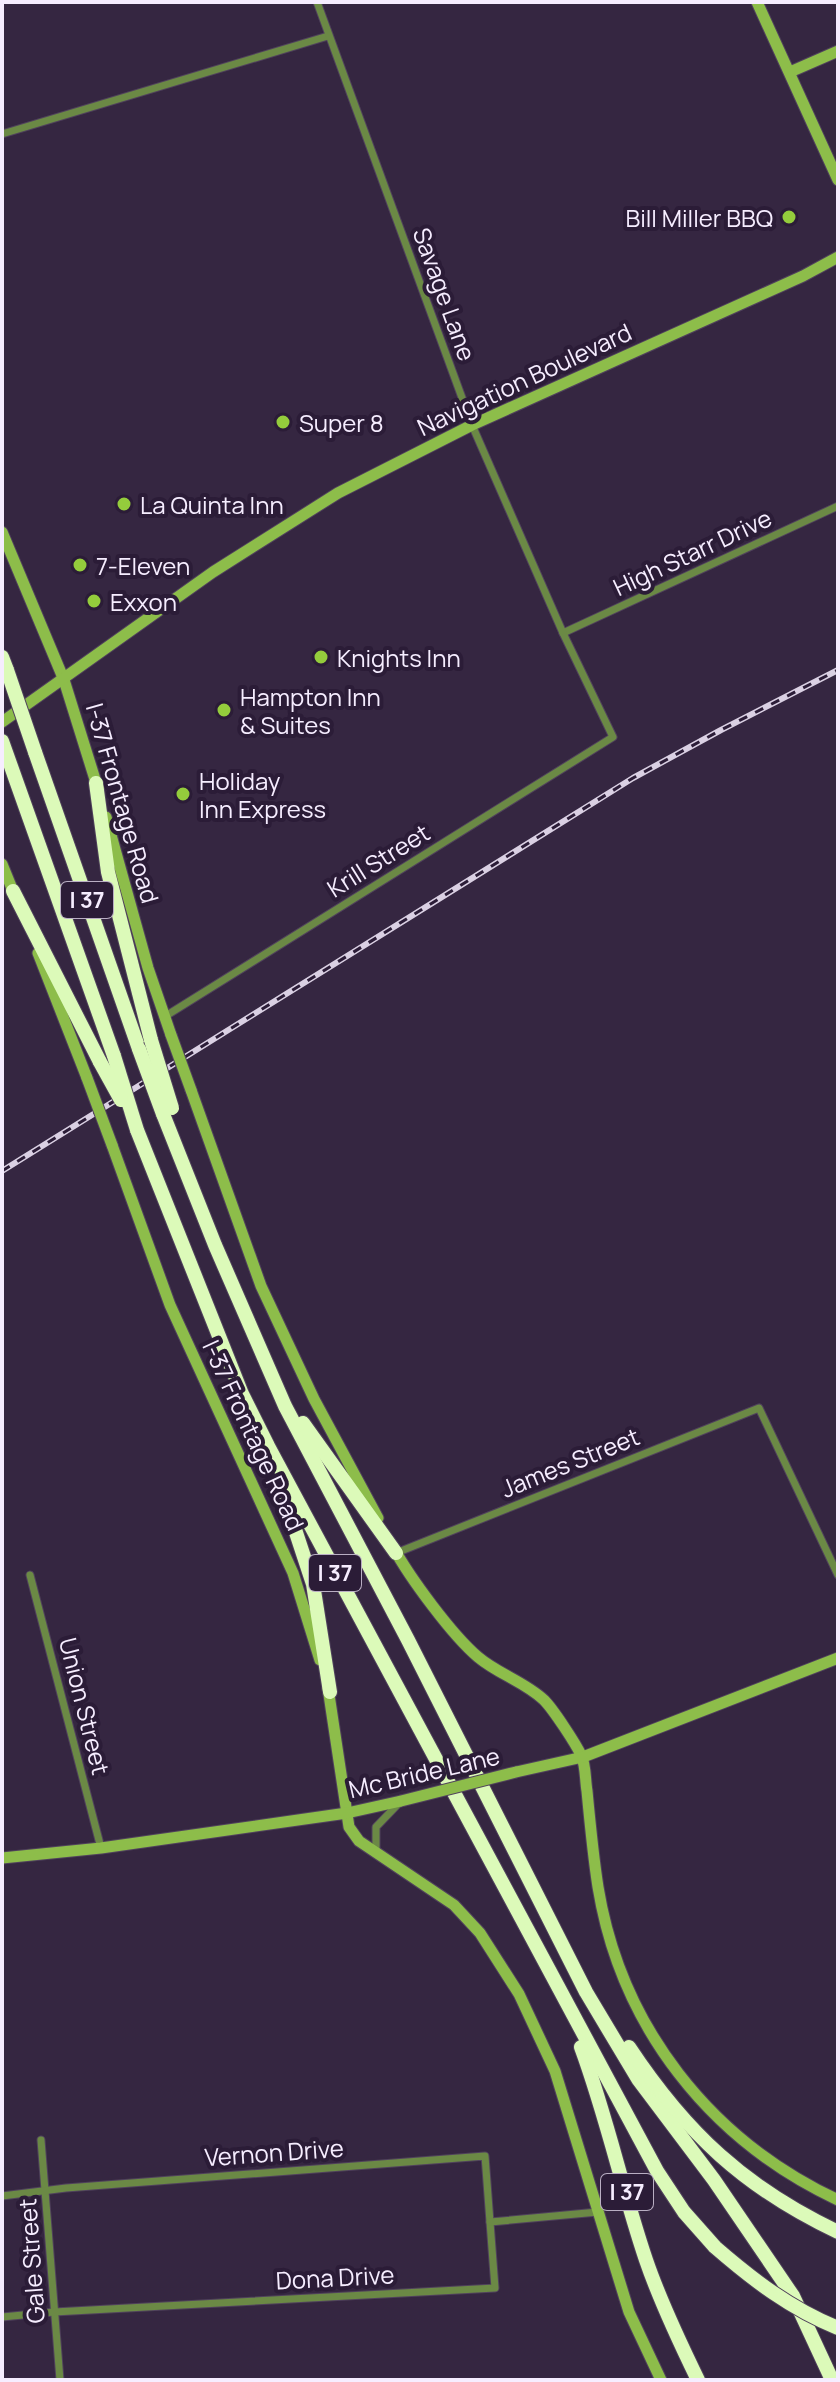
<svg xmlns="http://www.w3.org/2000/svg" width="840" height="2382" viewBox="0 0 840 2382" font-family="Manrope,sans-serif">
<rect width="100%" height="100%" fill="#352641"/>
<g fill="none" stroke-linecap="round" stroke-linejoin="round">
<defs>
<g id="street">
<polyline points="2,134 328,36"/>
<polyline points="563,633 838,506"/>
<polyline points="164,1017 613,737 563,633 472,425 317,2"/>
<polyline points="396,1553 759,1408 838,1575"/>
<polyline points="30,1575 101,1848"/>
<polyline points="376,1853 376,1827 400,1802"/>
<polyline points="41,2140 60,2380"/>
<polyline points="2,2196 66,2188 485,2156 495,2288 54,2312 2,2317"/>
<polyline points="490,2222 598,2212"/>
</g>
<g id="secondary">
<polyline points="757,2 838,180"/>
<polyline points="790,72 838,51"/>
<polyline points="2,532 64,680 98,789"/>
<polyline points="2,722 213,572 338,493 472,425 803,276 838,257"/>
<polyline points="106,817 148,968 171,1035"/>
<polyline points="2,864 15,896"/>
<polyline points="38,953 87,1078"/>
<polyline points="191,1090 261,1286 314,1399 378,1518"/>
<polyline points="112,1145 170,1305 293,1573 320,1660"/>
<path d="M 393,1547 C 410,1578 452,1635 478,1657 C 498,1674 525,1682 544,1700 C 553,1709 576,1744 581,1755 C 586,1765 585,1780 587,1791 C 590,1823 593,1855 598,1887 C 621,2027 710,2140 838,2200"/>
<polyline points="328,1688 349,1827 359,1841 454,1905 480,1933 519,1994 555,2071 629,2312 661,2380"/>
<polyline points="516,1772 583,1757 838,1658"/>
<polyline points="2,1858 101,1848 347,1813 401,1801"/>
</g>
<g id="highway">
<polyline points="2,657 7,670"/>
<polyline points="2,741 114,1056"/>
<polyline points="35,752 139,1049"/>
<polyline points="96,783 108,872 151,1040"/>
<polyline points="13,891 100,1062"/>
<polyline points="163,1114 215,1245 285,1406 408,1640 586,1992 638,2079 714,2180 793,2296 832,2380"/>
<polyline points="137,1130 242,1394 268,1446 657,2171 684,2212 715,2247"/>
<polyline points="303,1423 396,1553"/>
<polyline points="280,1484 313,1584 330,1692"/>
<path d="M 581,2047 C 607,2117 622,2189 646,2260 C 660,2301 679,2341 698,2380"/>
<path d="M 629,2047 C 686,2133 745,2188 838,2232"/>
</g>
</defs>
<use href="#street" stroke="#50425c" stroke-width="9"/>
<use href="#secondary" stroke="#50425c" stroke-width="13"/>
<use href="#highway" stroke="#50425c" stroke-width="16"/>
<use href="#street" stroke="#6b8945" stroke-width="7"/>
<use href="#secondary" stroke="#8dbd4a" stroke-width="11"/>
<use href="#highway" stroke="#dcfab9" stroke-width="14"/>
<defs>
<polyline id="rail" points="2,1171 633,778 721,730 838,670"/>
</defs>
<use href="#rail" stroke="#dad0e3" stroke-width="6"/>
<use href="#rail" stroke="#2b1c37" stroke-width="3" stroke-dasharray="9" stroke-linecap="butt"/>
<defs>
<g id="secondary-bridge">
<polyline points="171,1035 191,1090"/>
<polyline points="87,1078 112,1145"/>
<polyline points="401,1801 516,1772"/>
</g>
<g id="highway-bridge">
<polyline points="7,670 35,752"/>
<polyline points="151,1040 172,1108"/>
<polyline points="139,1049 163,1114"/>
<polyline points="114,1056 137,1130"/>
<polyline points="100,1062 121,1100"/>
<path d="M 715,2247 C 753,2280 791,2309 838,2328"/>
</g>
</defs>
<use href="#secondary-bridge" stroke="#50425c" stroke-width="13" stroke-linecap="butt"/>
<use href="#highway-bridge" stroke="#50425c" stroke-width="16" stroke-linecap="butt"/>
<use href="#secondary-bridge" stroke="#8dbd4a" stroke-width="11"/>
<use href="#highway-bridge" stroke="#dcfab9" stroke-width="14"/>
</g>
<g fill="#94cc3c" stroke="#2b1c37" stroke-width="3">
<circle cx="789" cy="217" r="8"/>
<circle cx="283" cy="422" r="8"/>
<circle cx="124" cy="504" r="8"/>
<circle cx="80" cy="565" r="8"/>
<circle cx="94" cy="601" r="8"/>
<circle cx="321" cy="657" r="8"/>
<circle cx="224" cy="710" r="8"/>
<circle cx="183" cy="794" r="8"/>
</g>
<g text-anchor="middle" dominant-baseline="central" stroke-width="8" stroke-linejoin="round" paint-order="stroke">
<g fill="#2b1c37" stroke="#b9aec3" stroke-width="2">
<rect x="61" y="882" width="52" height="36" rx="6"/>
<rect x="309" y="1555" width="52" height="36" rx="6"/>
<rect x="601" y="2174" width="52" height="36" rx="6"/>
</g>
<g font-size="22" font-weight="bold" fill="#f6edff">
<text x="87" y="900">I 37</text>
<text x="335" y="1573">I 37</text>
<text x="627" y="2192">I 37</text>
</g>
<g font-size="24" fill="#f6edff" stroke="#2b1c37" text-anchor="start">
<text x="773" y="217" text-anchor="end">Bill Miller BBQ</text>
<text x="299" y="422">Super 8</text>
<text x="140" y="504">La Quinta Inn</text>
<text x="96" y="565">7-Eleven</text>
<text x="110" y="601">Exxon</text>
<text x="337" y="657">Knights Inn</text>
<text x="240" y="696">Hampton Inn<tspan x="240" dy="28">&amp; Suites</tspan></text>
<text x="199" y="780">Holiday<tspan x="199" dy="28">Inn Express</tspan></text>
</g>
<g font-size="24" fill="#f6edff" stroke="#2b1c37">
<text transform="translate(445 294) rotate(70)">Savage Lane</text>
<text transform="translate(524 379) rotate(-25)">Navigation Boulevard</text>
<text transform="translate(692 552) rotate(-25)">High Starr Drive</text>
<text transform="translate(123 803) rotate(74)">I-37 Frontage Road</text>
<text transform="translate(378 860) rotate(-32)">Krill Street</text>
<text transform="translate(254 1435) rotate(65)">I-37 Frontage Road</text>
<text transform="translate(570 1462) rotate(-22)">James Street</text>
<text transform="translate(85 1706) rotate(76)">Union Street</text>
<text transform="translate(424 1772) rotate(-13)">Mc Bride Lane</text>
<text transform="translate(274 2152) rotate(-4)">Vernon Drive</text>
<text transform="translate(31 2261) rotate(-94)">Gale Street</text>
<text transform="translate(335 2277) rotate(-3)">Dona Drive</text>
</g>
</g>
<rect width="840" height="2382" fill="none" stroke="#f6edff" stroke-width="8"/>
</svg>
